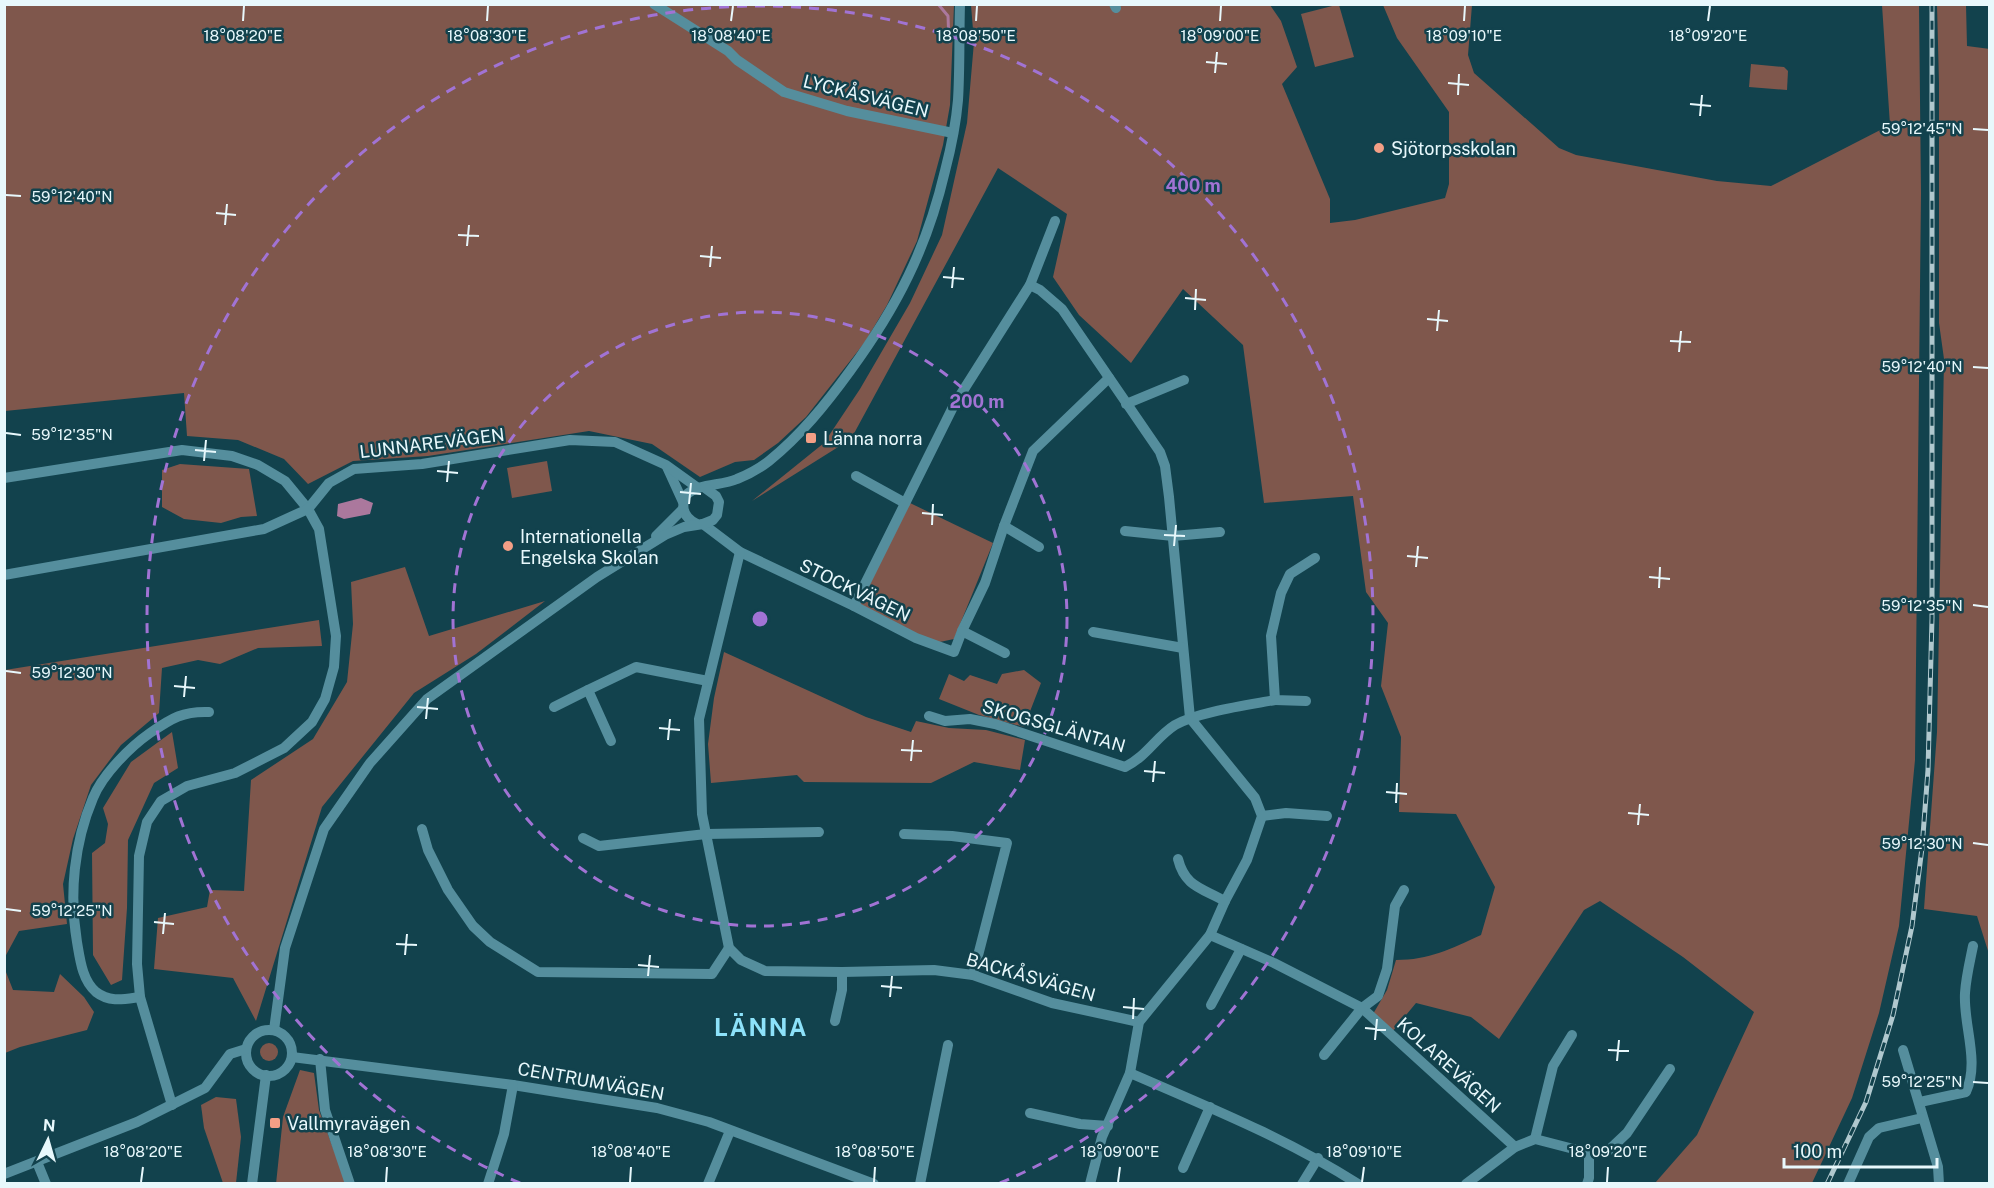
<svg xmlns="http://www.w3.org/2000/svg" width="1994" height="1188" viewBox="0 0 1994 1188" font-family="'Public Sans',sans-serif">
<rect width="100%" height="100%" fill="#12424d"/>
<g fill="#7f574c">
<polygon points="5,5 954,5 950,105 943,145 917,241 887,305 865,342 806,417 778,443 754,460 735,462 700,477 652,444 589,431 428,456 353,461 308,484 284,459 238,440 187,436 184,393 5,411"/>
<path d="M 971,5 L 1270,5 L 1281,21 L 1297,67 L 1282,84 L 1330,199 L 1330,223 L 1355,220 L 1445,198 L 1449,184 L 1449,112 L 1397,38 L 1383,5 L 1472,5 L 1468,55 L 1474,73 L 1559,148 L 1576,155 L 1717,181 L 1771,186 L 1890,125 L 1882,5 L 1919,5 L 1921,193 L 1915,760 L 1899,926 L 1879,1013 L 1852,1098 L 1812,1183 L 1655,1183 L 1697,1135 L 1754,1012 L 1683,957 L 1600,901 L 1584,910 L 1499,1039 L 1471,1017 L 1416,1003 L 1392,1032 L 1373,1014 L 1387,990 L 1396,960 C 1429,960 1451,949 1481,935 L 1495,887 L 1456,814 L 1399,812 L 1401,737 L 1381,686 L 1388,623 L 1366,592 L 1353,496 L 1264,503 L 1243,345 L 1183,289 L 1131,363 L 1079,315 L 1053,277 L 1067,214 L 998,168 L 851,439 L 752,501 L 824,443 L 860,389 L 910,303 L 942,235 L 967,123 L 974,42 Z"/>
<polygon points="1336,5 1339,5 1354,57 1315,67 1301,14"/>
<polygon points="1966,5 1967,46 1990,49 1989,954 1977,916 1924,909 1937,732 1944,359 1939,323 1939,84 1937,5"/>
<polygon points="1751,64 1784,67 1788,71 1787,90 1749,87"/>
<polygon points="547,461 552,491 512,498 507,468"/>
<polygon points="180,464 249,469 257,516 241,517 221,523 184,519 162,507 162,470"/>
<polygon points="910,503 993,543 954,639 935,643 859,605"/>
<polygon points="405,567 429,636 545,601 476,654 414,693 322,807 256,1021 233,978 154,969 158,918 207,907 210,890 244,891 251,780 313,739 347,682 353,624 351,582"/>
<polygon points="319,620 322,646 258,648 220,664 198,660 162,668 159,713 121,745 91,785 73,839 63,884 67,924 19,931 5,957 5,670"/>
<polygon points="724,652 866,717 911,732 916,721 949,728 986,730 1025,740 1020,770 974,762 931,783 804,782 797,775 711,783 708,744 714,698"/>
<polygon points="1024,670 1041,683 1024,727 979,715 939,699 949,674 964,681 970,675 997,684 1002,674"/>
<polygon points="172,732 178,768 154,783 128,840 127,908 122,980 111,985 93,955 92,853 105,843 108,824 103,808 131,762"/>
<polygon points="4,967 13,990 54,992 60,974 84,997 94,1012 87,1030 20,1047 5,1053"/>
<circle cx="269" cy="1052" r="9"/>
<polygon points="300,1070 314,1073 319,1110 346,1183 276,1184 283,1117"/>
<polygon points="216,1097 236,1099 241,1137 236,1183 223,1183 204,1128 201,1105"/>
</g>
<polygon fill="#ab789d" points="361,498 373,503 370,514 344,519 337,516 338,504"/>
<g fill="none" stroke-linecap="round" stroke-linejoin="round">
<polyline stroke="#ab789d" stroke-width="3" points="938,4 948,16 949,42"/>
<g stroke="#558e9d" stroke-width="10">
<polyline points="654,4 728,51 737,60 784,92 847,111 953,133"/>
<polyline points="1114,4 1116,8"/>
<polyline points="1030,285 1040,290 1062,309 1160,452 1165,466 1169,497 1190,718 1255,798 1262,816 1247,860 1225,901 1210,935 1139,1022 1130,1073 1102,1137 1090,1184"/>
<polyline points="1126,404 1184,380"/>
<polyline points="667,467 683,502"/>
<polyline points="856,476 905,503"/>
<polyline points="4,478 182,450 232,456 258,465 285,481 308,509 319,529 336,636 334,667 325,699 312,722 284,748 235,773 187,786 161,801 147,822 139,856 137,964 140,997 172,1105"/>
<path d="M 697,524 C 684,518 680,508 686,495 C 699,483 721,486 737,479 C 747,475 760,468 769,461 C 801,435 826,404 850,371 C 897,307 927,248 945,171 C 951,148 956,124 958,100 C 960,68 959,36 960,4"/>
<polyline points="703,524 740,552 854,606 916,638 954,652 962,631 985,583 1004,526 1033,451 1109,378"/>
<polyline points="1004,526 1039,547"/>
<polyline points="1125,531 1173,536 1220,532"/>
<polyline points="656,536 683,509"/>
<polyline points="740,552 699,719 702,814 729,948 741,960 765,971 842,972 934,970 973,975 1052,1003 1139,1022"/>
<polyline points="4,575 264,529 308,509 329,483 354,469 422,464 570,440 615,442 666,465 698,488"/>
<polyline points="854,606 954,405 1030,285 1055,221"/>
<polyline points="962,631 1005,653"/>
<polyline points="1093,632 1183,648"/>
<polyline points="1306,701 1275,700 1271,636 1281,593 1290,574 1315,558"/>
<polyline points="554,707 588,690"/>
<path d="M 929,716 L 945,721 L 970,719 L 995,724 L 1125,767 C 1147,756 1156,737 1175,725 C 1197,712 1248,705 1275,700"/>
<polyline points="611,741 588,690 636,667 708,681"/>
<polyline points="1262,816 1286,813 1327,816"/>
<polyline points="422,829 428,850 448,890 473,926 490,942 538,972 712,974 729,948"/>
<polyline points="904,834 952,836 1007,843 973,975"/>
<polyline points="583,838 599,846 706,834 819,832"/>
<path d="M 1178,859 C 1185,887 1202,888 1225,901"/>
<polyline points="1210,935 1274,963 1362,1008 1515,1147"/>
<path d="M 140,997 C 125,999 110,1003 96,992 C 82,980 80,959 77,942 C 69,894 74,843 93,798 C 103,774 130,747 150,733 C 172,718 183,711 209,712"/>
<polyline points="1211,1005 1241,949"/>
<polyline points="835,1021 842,990 842,972"/>
<polyline points="274,1030 285,948 324,829 370,763 427,699 597,577 665,535 684,527 703,524 713,520 717,515 719,502 716,496 705,488"/>
<circle cx="269" cy="1053" r="23"/>
<polyline points="1903,1050 1938,1167 1939,1184"/>
<polyline points="1324,1055 1362,1008 1378,996 1387,969 1395,906 1404,890"/>
<polyline points="292,1057 513,1085 657,1108 709,1122 874,1184"/>
<polyline points="320,1059 325,1110 350,1184"/>
<path d="M 1130,1073 C 1208,1107 1286,1138 1358,1184"/>
<path d="M 1920,1102 L 1966,1092 C 1980,1061 1963,1025 1965,993 C 1966,977 1970,961 1973,946"/>
<polyline points="1030,1113 1080,1124 1108,1126"/>
<polyline points="1535,1139 1553,1066 1572,1035"/>
<polyline points="37,1162 46,1184"/>
<polyline points="1183,1168 1210,1107"/>
<polyline points="4,1174 137,1122 205,1088 230,1054 246,1049"/>
<polyline points="252,1184 266,1075"/>
<polyline points="488,1184 504,1134 513,1085"/>
<polyline points="708,1184 730,1131"/>
<polyline points="920,1184 948,1045"/>
<polyline points="1302,1184 1318,1158"/>
<polyline points="1466,1184 1515,1147 1535,1139 1589,1153 1609,1150 1627,1133 1670,1069"/>
<polyline points="1587,1184 1589,1178 1589,1153"/>
<polyline points="1848,1184 1869,1137 1879,1128 1922,1118"/>
</g>
<defs>
<polyline id="rail" points="1827,1184 1866,1102 1893,1015 1912,926 1922,848 1928,770 1932,618 1932,4"/>
</defs>
<use href="#rail" stroke="#b0c8ce" stroke-width="5"/>
<use href="#rail" stroke="#12424d" stroke-width="3" stroke-dasharray="9" stroke-linecap="butt"/>
</g>
<path fill="none" stroke="#e8f8fc" stroke-width="2" d="M 243,21 L 244,6M 487,21 L 488,6M 731,21 L 733,6M 976,21 L 977,6M 1220,21 L 1221,6M 1464,21 L 1465,6M 1708,21 L 1710,6M 1206,62 L 1227,64M 1215,73 L 1217,52M 1448,83 L 1469,85M 1458,95 L 1459,74M 1690,104 L 1711,106M 1700,116 L 1702,95M 1973,129 L 1988,130M 6,195 L 21,196M 216,213 L 236,215M 225,225 L 227,204M 458,235 L 479,236M 467,246 L 469,225M 700,256 L 721,258M 710,267 L 712,246M 943,277 L 964,279M 952,288 L 954,267M 1185,298 L 1206,300M 1195,310 L 1196,289M 1427,319 L 1448,321M 1437,331 L 1439,310M 1670,341 L 1691,342M 1679,352 L 1681,331M 1973,367 L 1988,368M 6,433 L 21,435M 195,450 L 216,452M 204,461 L 206,440M 437,471 L 458,473M 447,482 L 449,461M 680,492 L 701,494M 689,504 L 691,483M 922,513 L 943,515M 932,525 L 933,504M 1164,535 L 1185,536M 1174,546 L 1176,525M 1407,556 L 1428,558M 1416,567 L 1418,546M 1649,577 L 1670,579M 1659,588 L 1660,567M 1973,605 L 1988,607M 6,671 L 21,673M 174,686 L 195,688M 184,697 L 186,676M 417,707 L 438,709M 426,719 L 428,698M 659,728 L 680,730M 668,740 L 670,719M 901,750 L 922,751M 911,761 L 913,740M 1144,771 L 1165,773M 1153,782 L 1155,761M 1386,792 L 1407,794M 1396,803 L 1397,783M 1628,813 L 1649,815M 1638,825 L 1640,804M 1973,843 L 1988,845M 6,909 L 21,911M 154,922 L 174,924M 163,934 L 165,913M 396,944 L 417,945M 405,955 L 407,934M 638,965 L 659,967M 648,976 L 650,955M 881,986 L 902,988M 890,997 L 892,976M 1123,1007 L 1144,1009M 1133,1019 L 1134,998M 1365,1028 L 1386,1030M 1375,1040 L 1377,1019M 1608,1050 L 1629,1051M 1617,1061 L 1619,1040M 1973,1082 L 1988,1083M 141,1182 L 143,1167M 386,1182 L 387,1167M 630,1182 L 631,1167M 874,1182 L 875,1167M 1118,1182 L 1120,1167M 1362,1182 L 1364,1167M 1607,1182 L 1608,1167"/>
<g fill="none" stroke="#a173d4" stroke-width="3" stroke-dasharray="10 8">
<circle cx="760" cy="619" r="307"/>
<path d="M520 1183A613 613 0 1 1 1000 1183"/>
</g>
<g fill="#f39f86" stroke="#12424d" stroke-width="2">
<circle cx="1379" cy="148" r="6"/>
<rect x="805" y="432" width="12" height="12" rx="3"/>
<circle cx="508" cy="546" r="6"/>
<rect x="269" y="1117" width="12" height="12" rx="3"/>
</g>
<g text-anchor="middle" dominant-baseline="central" stroke-width="5" stroke-linejoin="round" paint-order="stroke">
<g font-size="18" fill="#e8f8fc" stroke="#12424d">
<text transform="translate(866 96) rotate(14)">LYCKÅSVÄGEN</text>
<text transform="translate(432 443) rotate(-7)">LUNNAREVÄGEN</text>
<text transform="translate(855 590) rotate(26)">STOCKVÄGEN</text>
<text transform="translate(1054 726) rotate(16)">SKOGSGLÄNTAN</text>
<text transform="translate(1031 977) rotate(16)">BACKÅSVÄGEN</text>
<text transform="translate(1449 1065) rotate(42)">KOLAREVÄGEN</text>
<text transform="translate(591 1081) rotate(10)">CENTRUMVÄGEN</text>
</g>
<g font-size="18" fill="#e8f8fc" stroke="#12424d" text-anchor="start">
<text x="1391" y="148">Sjötorpsskolan</text>
<text x="823" y="438">Länna norra</text>
<text x="520" y="536">Internationella<tspan x="520" dy="21">Engelska Skolan</tspan></text>
<text x="287" y="1123">Vallmyravägen</text>
</g>
<g font-size="24" font-weight="bold" letter-spacing="1.5" fill="#8de2fa" stroke="#12424d">
<text x="761" y="1027">LÄNNA</text>
</g>
</g>
<g font-size="15" text-anchor="middle" fill="#e8f8fc" stroke="#12424d" stroke-width="5" stroke-linejoin="round" paint-order="stroke">
<text x="243" y="41">18°08'20"E</text>
<text x="487" y="41">18°08'30"E</text>
<text x="731" y="41">18°08'40"E</text>
<text x="976" y="41">18°08'50"E</text>
<text x="1220" y="41">18°09'00"E</text>
<text x="1464" y="41">18°09'10"E</text>
<text x="1708" y="41">18°09'20"E</text>
<text x="1922" y="134">59°12'45"N</text>
<text x="72" y="202">59°12'40"N</text>
<text x="1922" y="372">59°12'40"N</text>
<text x="72" y="440">59°12'35"N</text>
<text x="1922" y="611">59°12'35"N</text>
<text x="72" y="678">59°12'30"N</text>
<text x="1922" y="849">59°12'30"N</text>
<text x="72" y="916">59°12'25"N</text>
<text x="1922" y="1087">59°12'25"N</text>
<text x="143" y="1157">18°08'20"E</text>
<text x="387" y="1157">18°08'30"E</text>
<text x="631" y="1157">18°08'40"E</text>
<text x="875" y="1157">18°08'50"E</text>
<text x="1120" y="1157">18°09'00"E</text>
<text x="1364" y="1157">18°09'10"E</text>
<text x="1608" y="1157">18°09'20"E</text>
</g>
<circle cx="760" cy="619" r="9" fill="#a173d4" stroke="#12424d" stroke-width="3"/>
<g font-size="18" text-anchor="middle" font-weight="bold" fill="#a173d4" stroke="#12424d" stroke-width="5" stroke-linejoin="round" paint-order="stroke">
<text x="1193" y="192">400 m</text>
<text x="977" y="408">200 m</text>
</g>
<rect width="1994" height="1188" fill="none" stroke="#e8f8fc" stroke-width="12"/>
<g transform="translate(48 1140) rotate(5)" stroke="#12424d" stroke-width="4.5" paint-order="stroke">
<path d="M0-4.5L10 22L0 15L-10 22Z" fill="#e8f8fc"/>
<text y="-9" font-size="16" font-weight="bold" text-anchor="middle" fill="#e8f8fc">N</text>
</g>
<path d="M1784 1158v9h153v-9" fill="none" stroke="#e8f8fc" stroke-width="3"/>
<text x="1793" y="1158" font-size="18" fill="#e8f8fc" stroke="#12424d" stroke-width="4.5" paint-order="stroke">100 m</text>
</svg>
